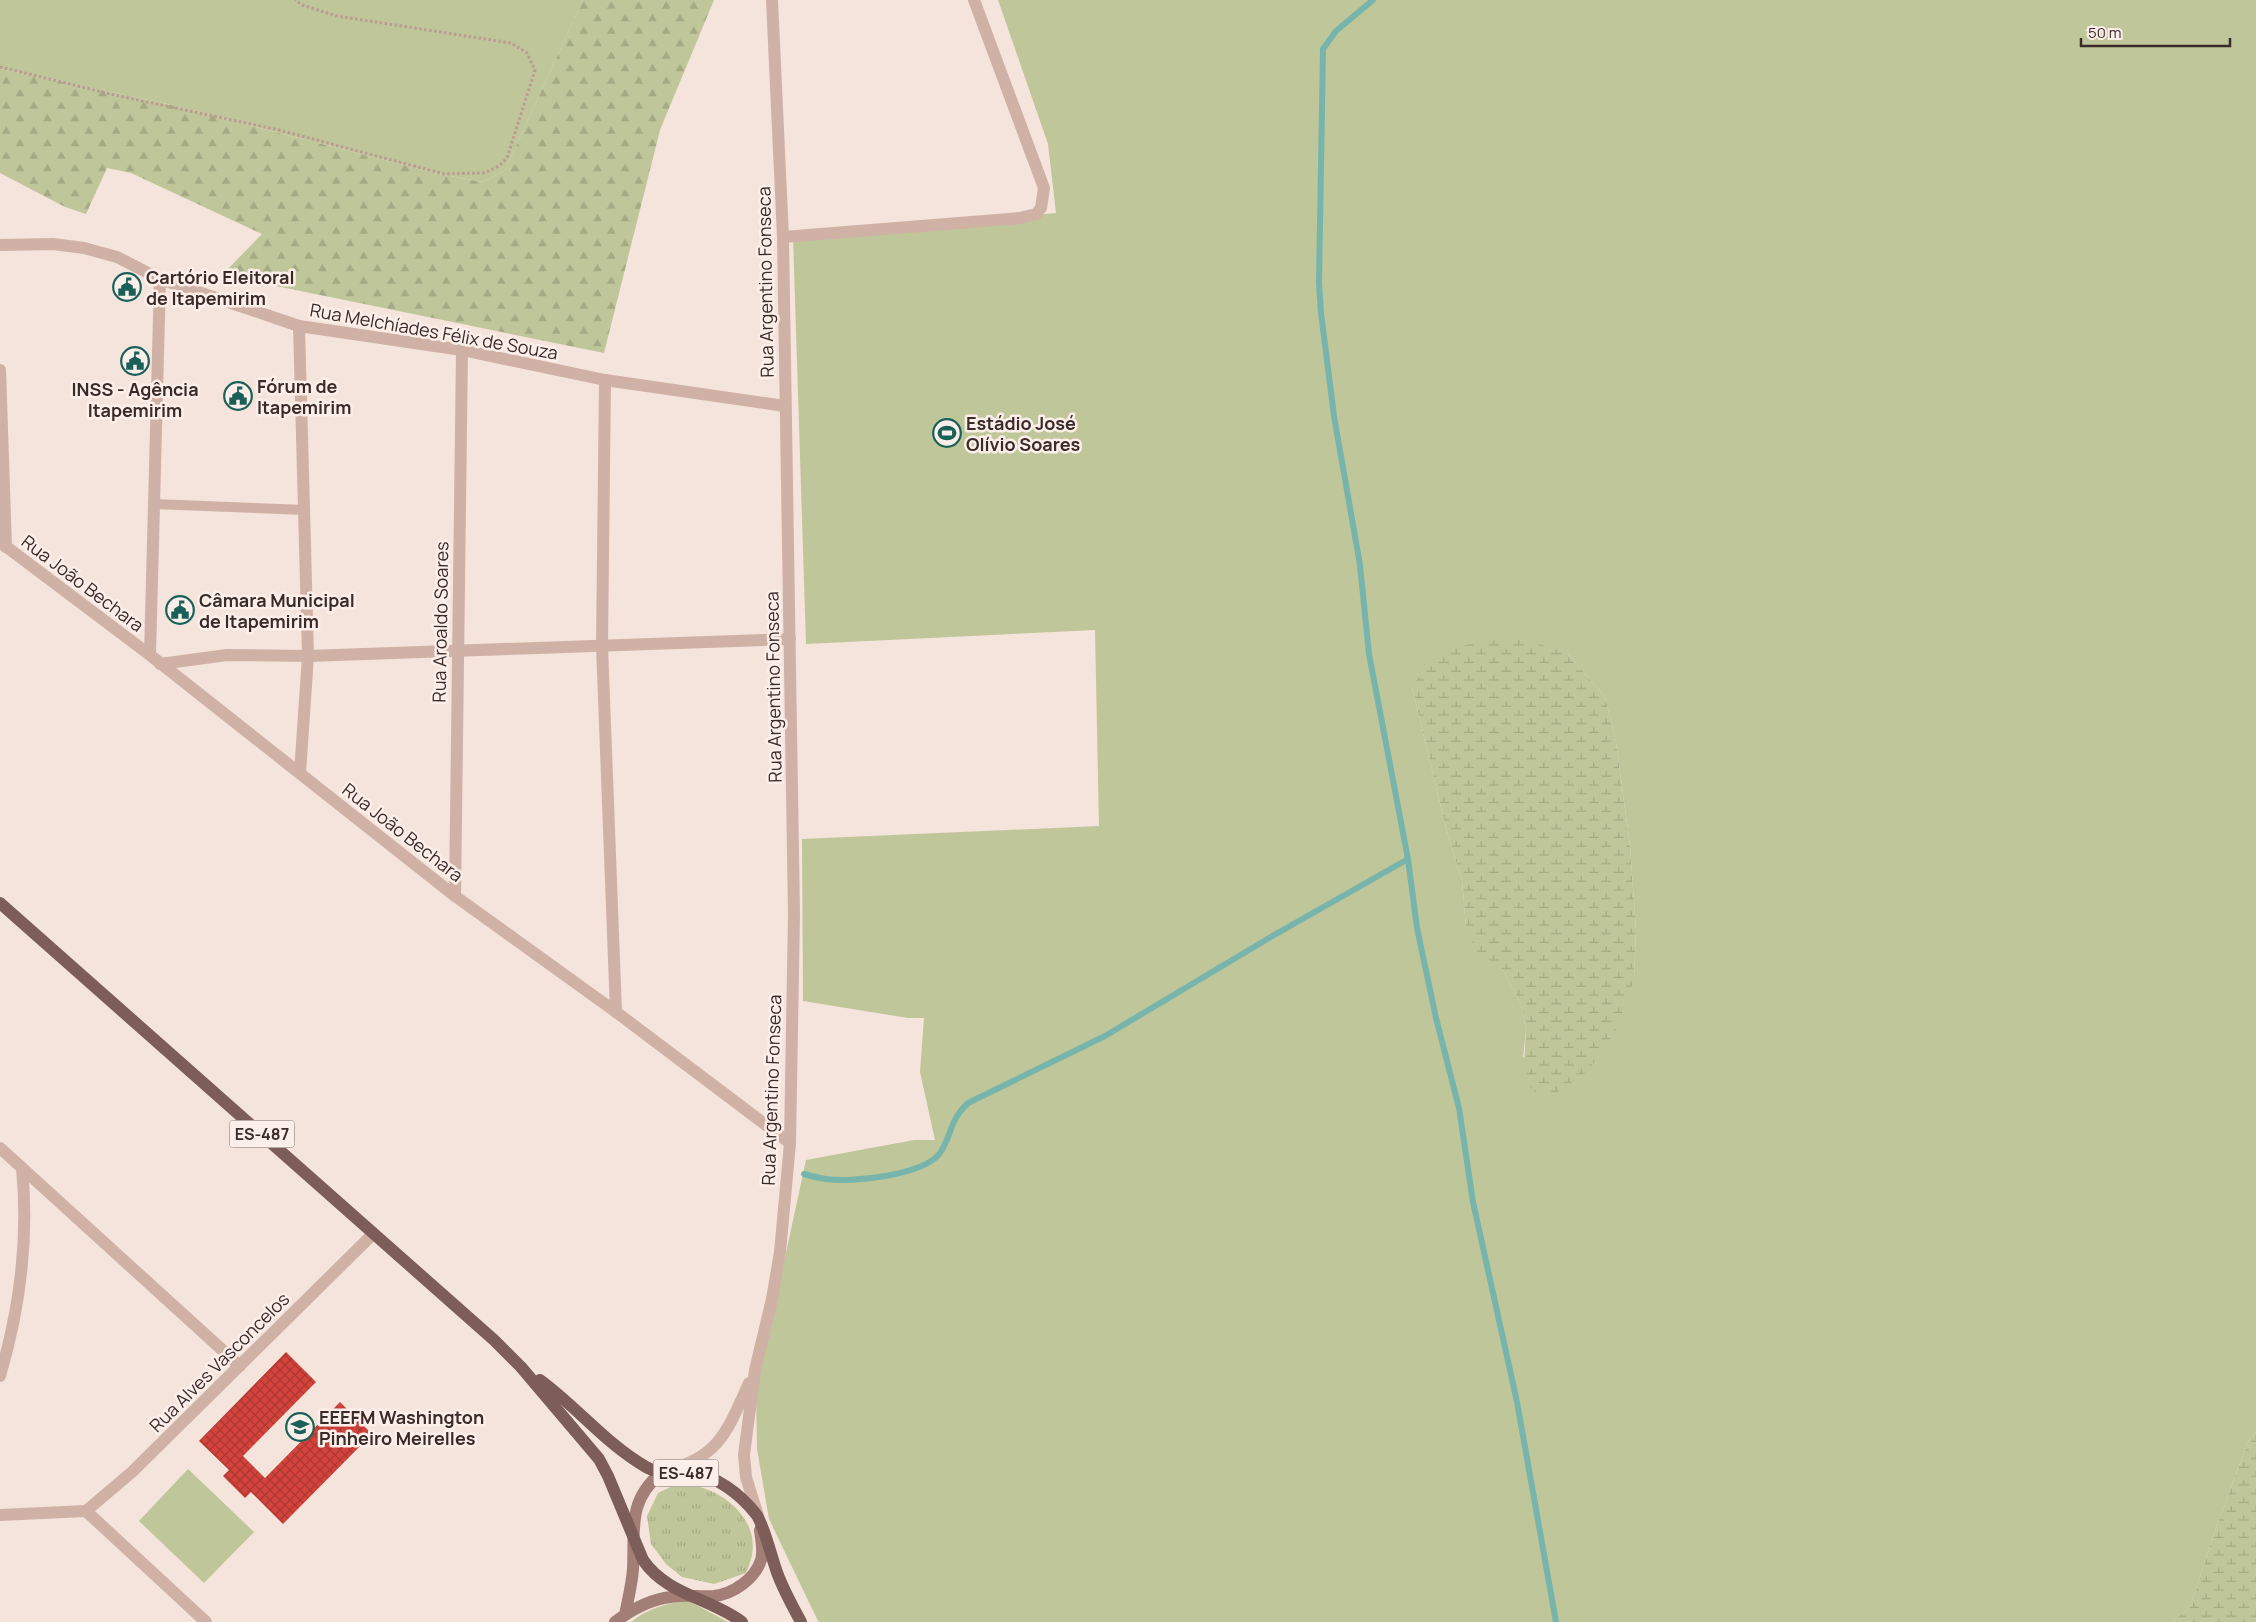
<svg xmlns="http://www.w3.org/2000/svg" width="2256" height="1622" viewBox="0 0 2256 1622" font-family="Manrope,sans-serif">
<defs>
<pattern id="forest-firs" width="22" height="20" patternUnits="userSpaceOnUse" patternTransform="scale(1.25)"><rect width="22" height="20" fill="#bfc699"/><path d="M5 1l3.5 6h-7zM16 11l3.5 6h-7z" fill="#a5aa84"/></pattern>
<pattern id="wetland-marsh" width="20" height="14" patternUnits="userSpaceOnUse" patternTransform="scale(1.25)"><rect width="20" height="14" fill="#bfc699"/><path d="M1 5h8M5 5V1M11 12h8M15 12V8" fill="none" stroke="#a5aa84"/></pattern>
<pattern id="park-tufts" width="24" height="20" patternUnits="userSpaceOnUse" patternTransform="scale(1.25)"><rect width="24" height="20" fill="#bfc699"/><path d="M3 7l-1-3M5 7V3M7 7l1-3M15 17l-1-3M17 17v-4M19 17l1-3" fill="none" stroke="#a5aa84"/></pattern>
<pattern id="building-cross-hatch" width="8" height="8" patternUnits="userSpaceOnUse" patternTransform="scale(1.25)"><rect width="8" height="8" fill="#d3433b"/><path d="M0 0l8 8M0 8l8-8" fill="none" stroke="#ac3832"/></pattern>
</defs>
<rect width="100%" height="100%" fill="#f5e4db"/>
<g fill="#bfc699" fill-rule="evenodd">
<polygon points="0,0 583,0 505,170 483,182 439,174 159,102 0,69"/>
<path d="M 998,0 L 2256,0 L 2256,1432 L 2248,1442 L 2217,1525 L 2190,1607 L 2172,1622 L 819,1622 L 817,1619 L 769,1519 L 757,1449 L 756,1392 L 806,1160 L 914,1140 L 935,1140 L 920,1072 L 924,1018 L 908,1018 L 803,1001 L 802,839 L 1099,826 L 1095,630 L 806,644 L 793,237 L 1056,213 L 1048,144 ZM 1568,654 L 1605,697 L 1616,742 L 1630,846 L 1636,930 L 1634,979 L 1523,1058 L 1526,1030 L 1521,1004 L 1502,969 L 1466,927 L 1462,881 L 1446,828 L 1412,687 Z"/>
<polygon points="188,1469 254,1532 204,1583 139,1521"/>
<path d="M 687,1600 L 728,1622 L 631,1622 C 648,1608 666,1604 687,1600 Z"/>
</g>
<polygon fill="url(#forest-firs)" points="583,0 714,0 660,130 604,353 222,275 262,234 131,173 107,168 86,214 65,207 0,173 0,69 159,102 439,174 483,182 505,170"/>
<g fill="url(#wetland-marsh)">
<polygon points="1500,637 1528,640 1568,654 1605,697 1616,742 1630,846 1636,930 1634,979 1615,1032 1588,1071 1558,1092 1538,1095 1523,1079 1526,1030 1521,1004 1502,969 1476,951 1466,927 1462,881 1446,828 1412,687 1432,658 1457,647"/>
<polygon points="2256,1432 2256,1622 2172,1622 2190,1607 2217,1525 2248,1442"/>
</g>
<path fill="url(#park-tufts)" d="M 677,1484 C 685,1485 694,1484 700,1487 C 730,1496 758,1522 752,1555 C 751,1561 748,1568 746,1573 L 714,1584 L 682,1577 L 666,1564 L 651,1544 L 647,1516 L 658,1493 Z"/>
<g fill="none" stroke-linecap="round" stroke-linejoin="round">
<g stroke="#77b5ac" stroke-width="6">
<polyline points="1373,0 1336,31 1323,49 1319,283 1321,313 1334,416 1360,565 1369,654 1408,859 1417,928 1436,1018 1459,1108 1473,1202 1517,1402 1556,1622"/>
<path d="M 804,1174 C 811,1176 819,1178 826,1179 C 852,1183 924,1175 940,1153 C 953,1134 948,1122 968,1103 L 1105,1036 L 1269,938 L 1408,859"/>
</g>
</g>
<polygon fill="url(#building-cross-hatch)" points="286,1352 316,1382 243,1456 265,1478 340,1402 372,1434 283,1524 251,1492 245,1498 223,1476 229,1470 199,1441"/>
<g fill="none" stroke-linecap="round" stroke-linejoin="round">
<polyline stroke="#bb9a90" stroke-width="3" stroke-dasharray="2.5 2.5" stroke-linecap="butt" points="0,67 119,96 279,130 444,174 484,173 499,166 507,158 535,70 527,53 511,43 337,16 302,5 295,0"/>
<polyline stroke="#cfb1a6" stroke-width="10" points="153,504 305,510"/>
<g stroke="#cfb1a6" stroke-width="12">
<polyline points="783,237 1020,218 1036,214 1041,208 1044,188 974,0"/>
<polyline points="0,245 53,244 84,248 117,257 160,279 299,326 462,350 605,380 785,406"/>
<polyline points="299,326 308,656 300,773"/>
<polyline points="0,370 6,547"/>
<polyline points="605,380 602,646 616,1012"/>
<polyline points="0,542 150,655 455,896 616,1012 790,1143"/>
<polyline points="150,655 160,279"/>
<polyline points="160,664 227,655 308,656 790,639"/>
<polyline points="455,896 462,350"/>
<polyline points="0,1148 240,1366"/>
<path d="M 0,1376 C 20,1308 29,1239 22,1168"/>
<path d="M 668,1470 C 720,1457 728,1429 749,1383"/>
<polyline points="86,1511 132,1472 373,1234"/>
<polyline points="86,1511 206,1622"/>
<polyline points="0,1515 86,1511"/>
<polyline points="758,1516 746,1477 744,1455 755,1370 772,1299 780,1252 790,1143 794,914 783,237 772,0"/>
</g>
<g stroke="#a37e77" stroke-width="12">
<path d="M 625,1615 C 628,1599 632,1584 633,1569 C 635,1530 627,1501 661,1473"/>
<path d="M 615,1622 C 631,1610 651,1599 671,1597 C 685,1594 700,1597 714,1596 C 733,1594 755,1579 761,1560 C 764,1551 761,1539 760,1530"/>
</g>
<g stroke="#7d5d57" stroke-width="12">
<path d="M 0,903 L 494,1340 L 521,1367 L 599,1459 L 608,1476 L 643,1560 C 667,1595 710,1598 742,1622"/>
<path d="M 540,1380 C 577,1407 606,1444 646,1467 C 660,1475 674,1472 690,1473 C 716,1475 740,1494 756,1514 C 764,1524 772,1560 778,1575 C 784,1591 793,1607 801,1622"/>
</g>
</g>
<defs>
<symbol id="civic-ring" viewBox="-11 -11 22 22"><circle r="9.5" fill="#fcefe9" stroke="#186058" stroke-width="1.5"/><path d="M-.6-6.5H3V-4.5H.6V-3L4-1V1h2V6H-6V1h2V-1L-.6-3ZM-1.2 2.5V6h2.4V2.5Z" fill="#186058"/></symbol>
<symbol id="stadium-ring" viewBox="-11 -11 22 22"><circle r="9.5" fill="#fcefe9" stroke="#186058" stroke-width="1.5"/><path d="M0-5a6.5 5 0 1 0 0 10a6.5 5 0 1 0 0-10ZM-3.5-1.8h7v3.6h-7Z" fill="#186058"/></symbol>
<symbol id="school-ring" viewBox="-11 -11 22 22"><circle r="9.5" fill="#fcefe9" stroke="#186058" stroke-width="1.5"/><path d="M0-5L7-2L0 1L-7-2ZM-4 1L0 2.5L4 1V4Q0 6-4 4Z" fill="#186058"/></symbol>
</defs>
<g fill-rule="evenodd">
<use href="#civic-ring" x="111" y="271" width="32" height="32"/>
<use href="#civic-ring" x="119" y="345" width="32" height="32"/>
<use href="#civic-ring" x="222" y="380" width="32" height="32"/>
<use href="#stadium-ring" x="931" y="417" width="32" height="32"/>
<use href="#civic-ring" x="164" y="594" width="32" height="32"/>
<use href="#school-ring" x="284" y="1411" width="32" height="32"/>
</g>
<g text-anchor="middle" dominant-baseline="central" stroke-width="5" stroke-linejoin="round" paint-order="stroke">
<g fill="#fcefe9" stroke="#746562" stroke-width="1">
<rect x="229.5" y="1120.5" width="65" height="27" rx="4"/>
<rect x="653.5" y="1459.5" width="65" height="27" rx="4"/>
</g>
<g font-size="16" font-weight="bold" fill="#3a2a28">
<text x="262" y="1134">ES-487</text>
<text x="686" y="1473">ES-487</text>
</g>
<g font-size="18" font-weight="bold" fill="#3a2a28" stroke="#fcefe9" text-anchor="start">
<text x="146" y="277">Cartório Eleitoral<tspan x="146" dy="21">de Itapemirim</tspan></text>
<text x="257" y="386">Fórum de<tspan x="257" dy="21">Itapemirim</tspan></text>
<text x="135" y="389" text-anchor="middle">INSS - Agência<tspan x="135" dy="21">Itapemirim</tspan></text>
<text x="966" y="423">Estádio José<tspan x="966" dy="21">Olívio Soares</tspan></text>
<text x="199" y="600">Câmara Municipal<tspan x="199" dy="21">de Itapemirim</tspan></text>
<text x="319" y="1417">EEEFM Washington<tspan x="319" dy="21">Pinheiro Meirelles</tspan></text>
</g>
<g font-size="18" fill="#3a2a28" stroke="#fcefe9">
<text transform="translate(765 282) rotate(-91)">Rua Argentino Fonseca</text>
<text transform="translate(434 331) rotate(10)">Rua Melchíades Félix de Souza</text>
<text transform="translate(83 583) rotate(37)">Rua João Bechara</text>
<text transform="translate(440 622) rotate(-89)">Rua Aroaldo Soares</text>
<text transform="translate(773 687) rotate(-91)">Rua Argentino Fonseca</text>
<text transform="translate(403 832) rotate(38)">Rua João Bechara</text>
<text transform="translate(771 1090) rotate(-88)">Rua Argentino Fonseca</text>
<text transform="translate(219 1362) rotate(-45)">Rua Alves Vasconcelos</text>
</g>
</g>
<path d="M2081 38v8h149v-8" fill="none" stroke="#3a2a28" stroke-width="2.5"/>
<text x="2088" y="38" font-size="15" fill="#3a2a28" stroke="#fcefe9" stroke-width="4" paint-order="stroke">50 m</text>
</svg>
